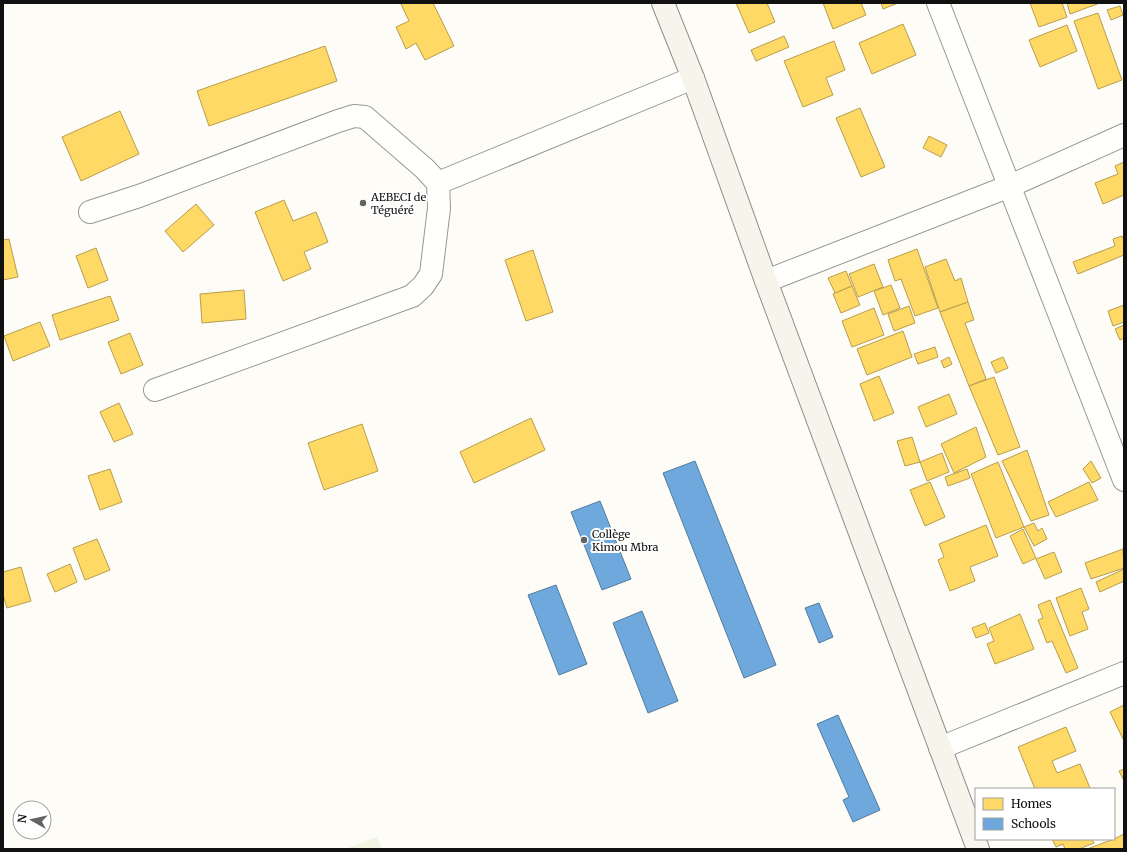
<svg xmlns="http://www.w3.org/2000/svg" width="1127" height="852" viewBox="0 0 1127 852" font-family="Merriweather,serif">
<rect width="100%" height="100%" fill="#fdfcf7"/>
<polygon fill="#f0f6e1" points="377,837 382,849 345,849"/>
<g fill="#ffd966" stroke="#b89d4c">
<polygon points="403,3 433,3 454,46 425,60 416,43 406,49 396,27 409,21 401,4"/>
<polygon points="736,3 767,3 775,22 749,33"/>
<polygon points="823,3 861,3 866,15 833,29"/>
<polygon points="881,3 898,3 883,9"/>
<polygon points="1030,3 1062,3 1067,17 1039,27"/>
<polygon points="1067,3 1100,3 1070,14"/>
<polygon points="1120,6 1123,15 1111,20 1107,10"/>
<polygon points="1098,13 1122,80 1098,89 1074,21"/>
<polygon points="903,24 916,55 872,74 859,43"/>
<polygon points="1067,25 1077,51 1040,67 1029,40"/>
<polygon points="784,36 789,47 756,61 751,50"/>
<polygon points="834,41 845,70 826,78 833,95 803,107 784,61"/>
<polygon points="325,46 337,81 209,126 197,91"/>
<polygon points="860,108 885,167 861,177 836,118"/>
<polygon points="120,111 139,154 81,181 62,137"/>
<polygon points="929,136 947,145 941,157 923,148"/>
<polygon points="1124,162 1124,195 1103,204 1095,183 1118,174 1115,166"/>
<polygon points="284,200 293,221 316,212 328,242 304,252 311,269 283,281 255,212"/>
<polygon points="196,204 214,225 183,252 165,231"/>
<polygon points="1122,236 1124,240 1124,255 1078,274 1073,262 1115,246 1113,239"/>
<polygon points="9,239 18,277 3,280 3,240"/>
<polygon points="96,248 108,280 88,288 76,256"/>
<polygon points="917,249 938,308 915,316 901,279 895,281 888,260"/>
<polygon points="533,250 553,312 526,321 505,260"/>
<polygon points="946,259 955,281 961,278 968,302 940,312 925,267"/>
<polygon points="874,264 883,287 858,297 849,274"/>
<polygon points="846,271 852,286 835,293 828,278"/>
<polygon points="891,285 900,308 883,315 874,291"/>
<polygon points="852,286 860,305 841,313 833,294"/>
<polygon points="244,290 246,319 202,323 200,294"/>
<polygon points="110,296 119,320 60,340 52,315"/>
<polygon points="968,302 974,320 965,323 986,379 969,386 940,312"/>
<polygon points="1124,305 1124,322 1113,326 1108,311"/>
<polygon points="909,306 915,323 894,331 888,314"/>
<polygon points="874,308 884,335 852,347 842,321"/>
<polygon points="40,322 50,346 13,361 4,336"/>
<polygon points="1124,325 1124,338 1120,340 1115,329"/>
<polygon points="903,331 912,357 867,375 857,349"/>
<polygon points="130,333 143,365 121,374 108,342"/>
<polygon points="935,347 938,357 918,364 914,354"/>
<polygon points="949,357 952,364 944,368 941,361"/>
<polygon points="1003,357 1008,368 996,373 991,362"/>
<polygon points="879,376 894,413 874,421 860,384"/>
<polygon points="994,377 1020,447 998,455 969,386"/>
<polygon points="949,394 957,414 926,427 918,407"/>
<polygon points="119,403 133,434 114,442 100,412"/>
<polygon points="531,418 545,450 474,483 460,452"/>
<polygon points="362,424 378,471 324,490 308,443"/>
<polygon points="976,427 986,457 954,473 941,444"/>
<polygon points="912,437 920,462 905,466 897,441"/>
<polygon points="1027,450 1049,515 1031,521 1002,461"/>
<polygon points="942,453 949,472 927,481 920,462"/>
<polygon points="1091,461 1101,478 1092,483 1083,469"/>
<polygon points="998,462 1024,527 996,538 971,474"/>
<polygon points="110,469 122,502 100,510 88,476"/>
<polygon points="967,469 970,478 948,486 945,477"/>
<polygon points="930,482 945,517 925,526 910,490"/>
<polygon points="1089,482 1098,500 1056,517 1048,502"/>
<polygon points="1034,523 1038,531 1042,528 1047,539 1034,546 1024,527"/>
<polygon points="986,525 998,556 970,567 975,581 950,591 938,560 944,557 939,544"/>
<polygon points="1023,529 1036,558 1023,564 1010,536"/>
<polygon points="97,539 110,570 85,580 73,548"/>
<polygon points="1123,549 1124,568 1091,579 1085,563"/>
<polygon points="1054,552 1062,572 1045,579 1036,559"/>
<polygon points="70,564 77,582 55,592 47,574"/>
<polygon points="21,567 31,601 7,608 3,595 3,572"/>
<polygon points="1124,569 1124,581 1100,592 1096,582"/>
<polygon points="1081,588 1089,609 1082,612 1088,629 1070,636 1056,598"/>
<polygon points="1050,600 1078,668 1066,673 1052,641 1047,643 1038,620 1043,618 1038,605"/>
<polygon points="1020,614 1034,649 995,664 987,644 994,641 989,628"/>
<polygon points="985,623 989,633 976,638 972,628"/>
<polygon points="1124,705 1124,739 1123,739 1110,712"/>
<polygon points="1066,727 1076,751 1052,761 1057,773 1080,764 1090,788 1086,789 1035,789 1018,747"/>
<polygon points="1124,769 1124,781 1119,771"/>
<polygon points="1124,834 1124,849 1087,849 1114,839"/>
<polygon points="1052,839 1092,839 1094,843 1079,849 1065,849 1063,844 1056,847"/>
</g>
<g fill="#6fa8dc" stroke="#537b9f">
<polygon points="695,461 776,665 744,678 663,473"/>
<polygon points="600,501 631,579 602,590 571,512"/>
<polygon points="556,585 587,664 559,675 528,595"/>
<polygon points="819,603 833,637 819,643 805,608"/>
<polygon points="642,611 678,701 648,713 613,623"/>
<polygon points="838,715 880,810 853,822 843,800 849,797 817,724"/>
</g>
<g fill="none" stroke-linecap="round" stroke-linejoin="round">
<defs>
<g id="street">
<polyline points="938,3 1124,480"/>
<polyline points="90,212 139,196 338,121 354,116 365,117 425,169 438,183 693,78"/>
<polyline points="766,281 1010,186 1124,135"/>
<polyline points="155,390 412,296 423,286 431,274 439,208 438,183"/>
<polyline points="940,748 1124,673"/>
</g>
<polyline id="secondary" points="663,3 693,78 766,281 978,849"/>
</defs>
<use href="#street" stroke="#979795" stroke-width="24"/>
<use href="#secondary" stroke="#8e8d8b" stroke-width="24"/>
<use href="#street" stroke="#fffffe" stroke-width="22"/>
<use href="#secondary" stroke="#f6f4eb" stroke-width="22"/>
</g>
<g fill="#646362" stroke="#fff" stroke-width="1.5">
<circle cx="363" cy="203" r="4"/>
<circle cx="584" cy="540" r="4"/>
</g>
<g text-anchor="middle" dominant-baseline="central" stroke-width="4" stroke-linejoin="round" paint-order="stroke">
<g font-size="11" fill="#111" stroke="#fff" text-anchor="start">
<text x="371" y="197">AEBECI de<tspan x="371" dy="13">Téguéré</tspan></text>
<text x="592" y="534">Collège<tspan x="592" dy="13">Kimou Mbra</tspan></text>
</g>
</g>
<rect width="1127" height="852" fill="none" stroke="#111111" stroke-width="8"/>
<rect x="975" y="788" width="140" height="52" fill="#ffffff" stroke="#a0a0a0"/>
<rect x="983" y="798" width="20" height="12" fill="#ffd966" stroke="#a0a0a0"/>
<text x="1011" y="808" font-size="12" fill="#111111">Homes</text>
<rect x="983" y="818" width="20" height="12" fill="#6fa8dc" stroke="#a0a0a0"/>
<text x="1011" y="828" font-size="12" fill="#111111">Schools</text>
<g transform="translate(32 820) rotate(278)"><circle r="19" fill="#ffffff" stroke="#a0a0a0"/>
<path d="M0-3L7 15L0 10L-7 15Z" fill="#646362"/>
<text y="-6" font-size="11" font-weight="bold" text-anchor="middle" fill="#111111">N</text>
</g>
</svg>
